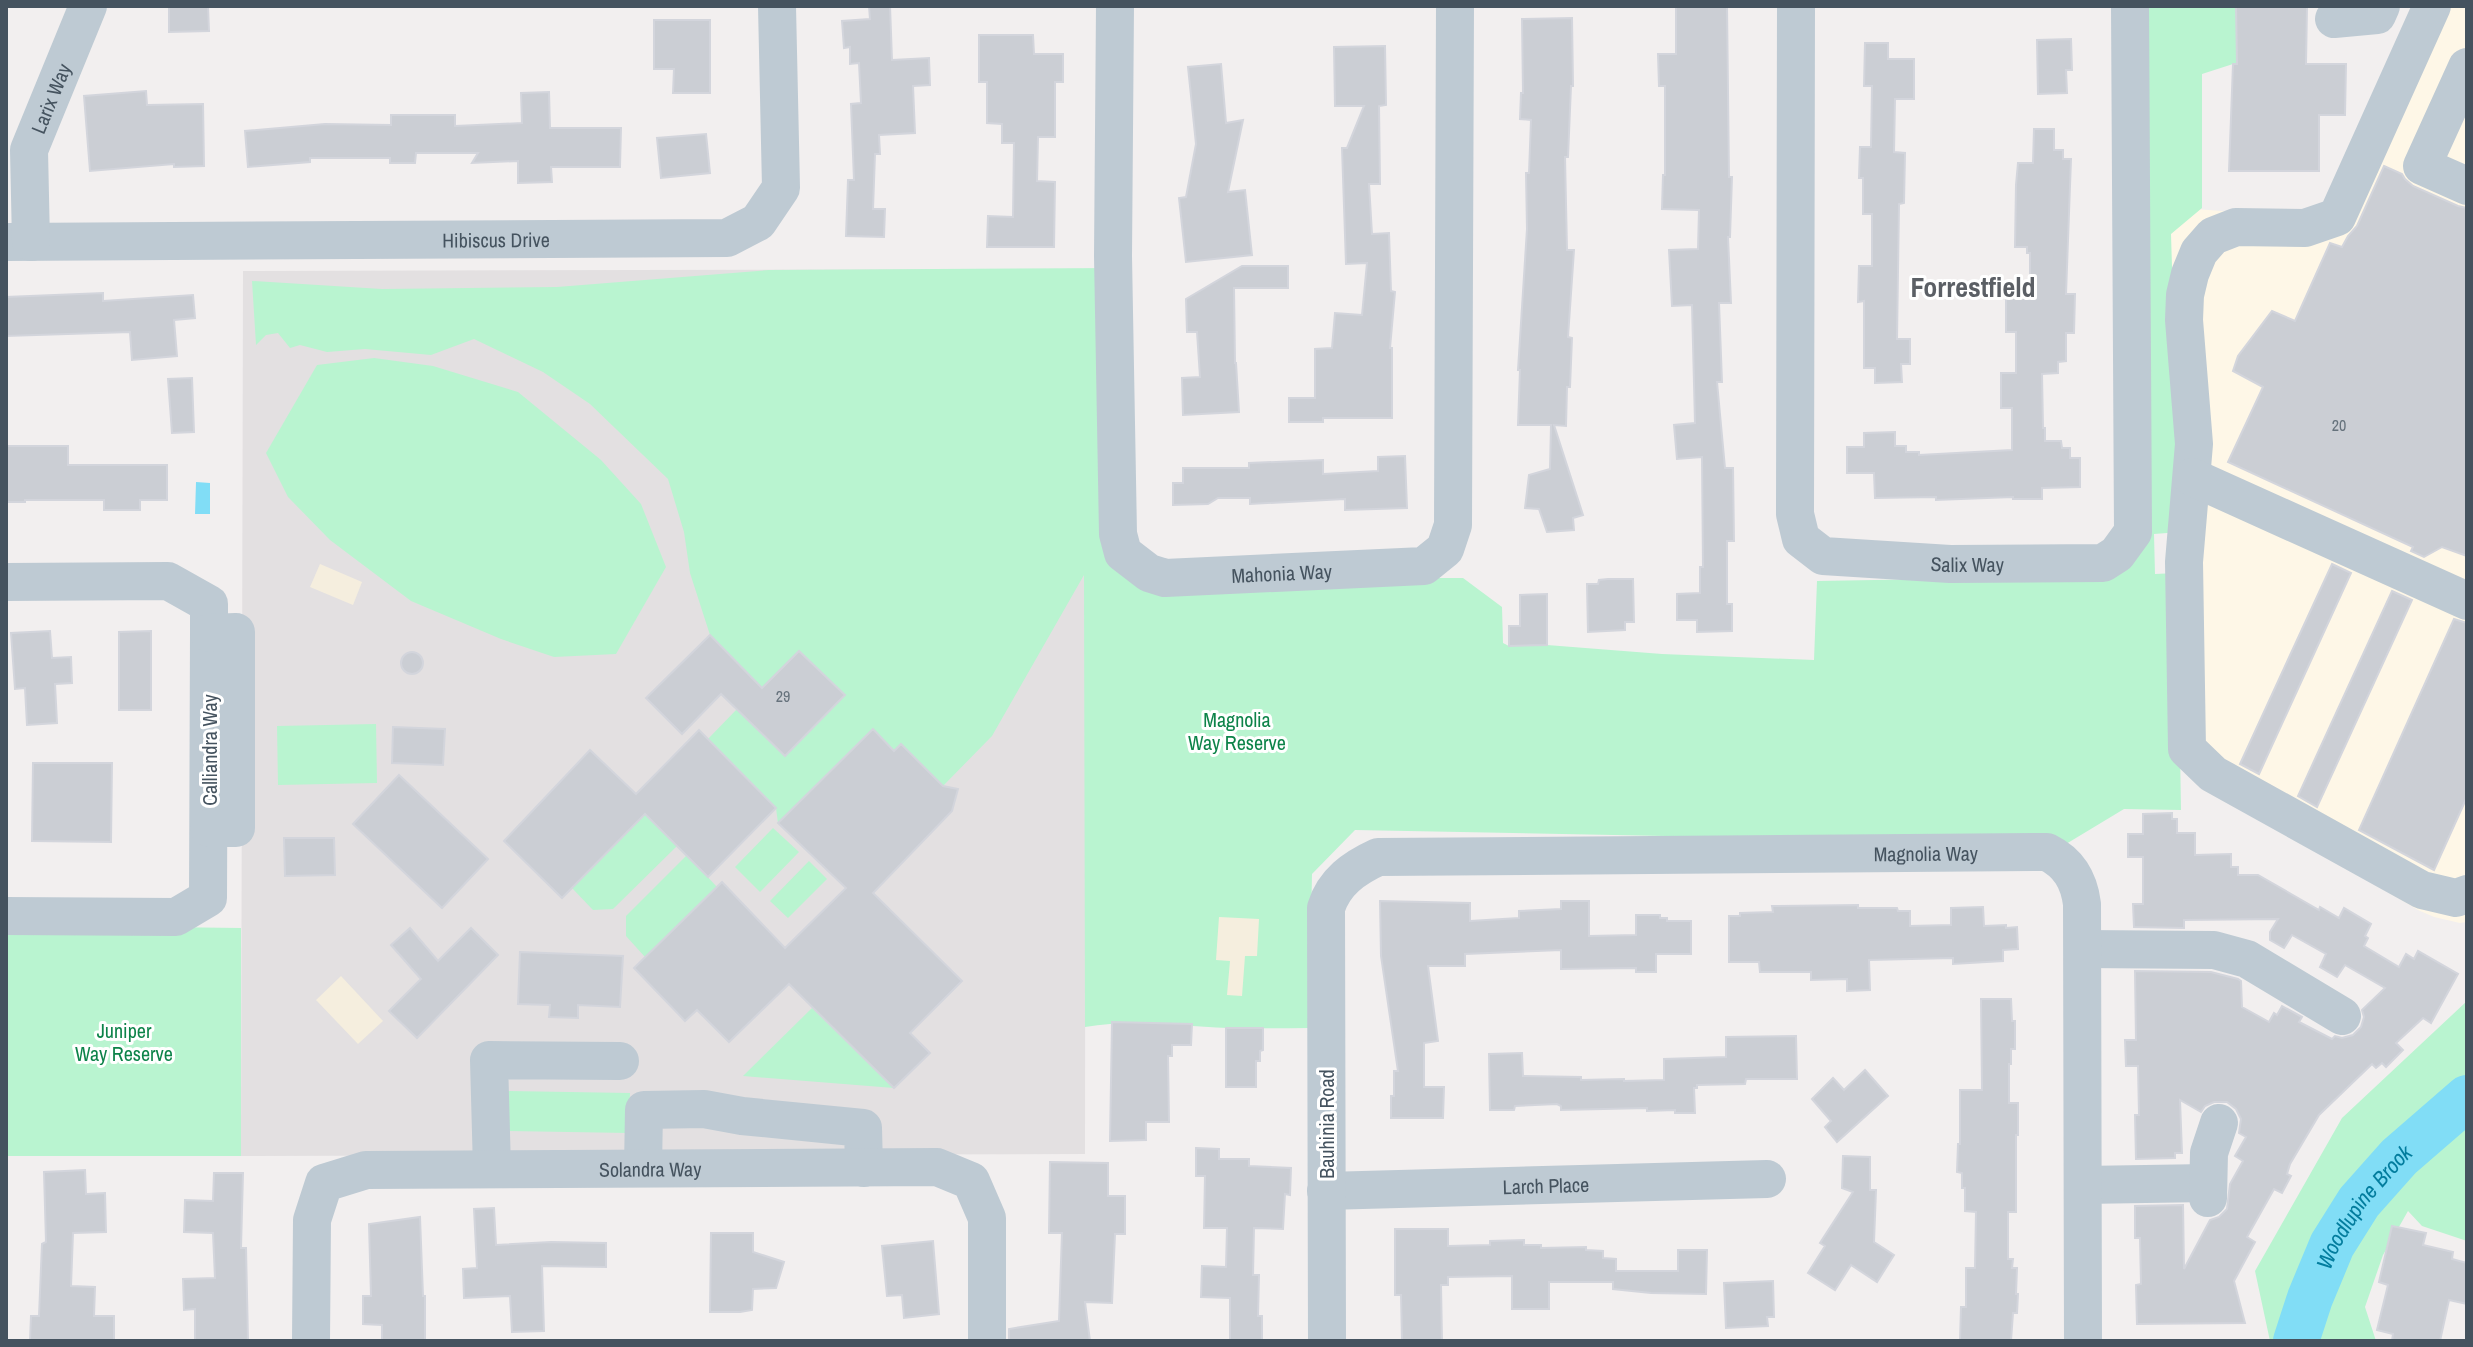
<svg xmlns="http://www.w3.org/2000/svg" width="2473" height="1347" viewBox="0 0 2473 1347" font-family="'Archivo Narrow',sans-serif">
<rect width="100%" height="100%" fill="#f2efef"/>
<polygon fill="#fef7e7" points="2426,6 2467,6 2467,922 2460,923 2434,917 2418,910 2195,777 2158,206 2221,211 2309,210 2323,207"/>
<polygon fill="#e3e0e1" points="1086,269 1085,1154 241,1156 243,271"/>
<g fill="#b9f4d0">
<path d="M 2130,6 L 2236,6 L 2299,75 L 2233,64 L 2202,74 L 2202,208 L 2171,234 L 2180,532 L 2154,534 L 2155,574 L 2177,573 L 2181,810 L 2124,809 L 2066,844 L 1355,830 L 1312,874 L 1309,1028 C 1282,1028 1255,1029 1228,1028 C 1180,1026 1133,1019 1085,1027 L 1084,575 L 992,736 L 943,786 L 901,744 L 894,751 L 873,730 L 778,823 L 776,808 L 707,740 L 737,709 L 785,756 L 844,695 L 799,651 L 762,688 L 710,635 L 690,573 L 684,532 L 668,479 L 590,404 L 543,372 L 474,339 L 431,355 L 365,349 L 327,352 L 300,345 L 290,348 L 278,333 L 266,335 L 256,345 L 252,281 L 382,289 L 557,287 L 769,270 L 1119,268 L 1128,547 L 1165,578 L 1463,578 L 1502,607 L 1503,643 L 1509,646 L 1547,645 L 1662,654 L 1814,660 L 1817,581 L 2103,576 L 2117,554 Z"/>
<polygon points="374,358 433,366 518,392 601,460 641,504 666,567 616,654 554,657 501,639 411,601 330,540 288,497 266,453 317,365"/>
<polygon points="376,724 377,783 278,785 277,726"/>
<polygon points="646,814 677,846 613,909 593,910 572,888"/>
<polygon points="773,828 799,852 760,892 735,867"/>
<polygon points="687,855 717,887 645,957 626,936 626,916"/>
<polygon points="809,861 827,879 788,918 770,901"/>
<polygon points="6,925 241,928 241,1156 6,1156"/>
<polygon points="2467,1001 2467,1241 2422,1226 2408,1211 2383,1255 2365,1307 2376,1341 2270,1341 2255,1271 2342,1118"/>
<polygon points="812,1008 894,1088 743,1076"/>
<polygon points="502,1091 630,1093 629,1133 501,1131"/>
</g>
<g fill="#f5eede">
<polygon points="320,564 362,582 353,605 310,587"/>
<polygon points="1219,917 1259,919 1257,956 1245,956 1242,996 1227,995 1230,961 1216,960"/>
<polygon points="341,976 383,1021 358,1044 316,1000"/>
</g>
<polygon fill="#81ddf6" points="196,482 210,483 210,514 195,514"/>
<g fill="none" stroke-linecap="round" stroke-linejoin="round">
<path stroke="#81ddf6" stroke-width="46" id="s1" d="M 2296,1341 L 2310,1298 L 2332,1245 L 2359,1202 L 2399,1157 L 2467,1098"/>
</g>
<g fill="#cbced4" stroke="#d3d5dc" stroke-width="2">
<polygon points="169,6 208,6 209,31 169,32"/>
<polygon points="869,6 890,6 892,60 929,58 930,85 913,86 915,133 879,135 880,154 875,154 873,209 885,209 884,237 846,236 848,180 854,180 851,104 861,103 859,63 850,64 850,47 844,48 842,21 870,19"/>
<polygon points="1676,6 1727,6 1729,177 1732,177 1730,237 1728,237 1731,303 1719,303 1722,382 1717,382 1725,468 1733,468 1734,541 1727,541 1727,604 1732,604 1732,631 1697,632 1697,620 1677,620 1677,594 1700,593 1700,567 1703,567 1702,457 1677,459 1674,425 1695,423 1692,305 1672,306 1669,250 1698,249 1699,210 1662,209 1663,175 1665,175 1665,86 1659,86 1658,54 1676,54"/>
<polygon points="2236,6 2307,6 2306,64 2346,64 2345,115 2319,115 2319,171 2229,171 2233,64 2237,64"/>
<polygon points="1572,18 1573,86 1571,86 1568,157 1565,157 1567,250 1574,250 1568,337 1572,338 1570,387 1567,387 1566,426 1554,425 1583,515 1573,518 1574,530 1547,532 1539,509 1525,508 1529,475 1550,469 1551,425 1518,425 1520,370 1518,370 1527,229 1526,173 1529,173 1531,120 1520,119 1521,93 1523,93 1522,19"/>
<polygon points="654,20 710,20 710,93 673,93 674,69 654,69"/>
<polygon points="979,35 1033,35 1034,54 1063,54 1063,82 1055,82 1055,137 1038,137 1037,181 1055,182 1054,247 987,247 988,216 1013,217 1014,143 1002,143 1002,124 987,123 987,82 979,82"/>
<polygon points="2071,39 2072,70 2066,70 2067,93 2038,94 2037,40"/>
<polygon points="1865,43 1888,43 1888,59 1914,59 1914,99 1895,99 1894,152 1905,153 1904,203 1899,204 1897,339 1910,339 1910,364 1901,364 1902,382 1875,383 1875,368 1864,368 1864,301 1858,302 1859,266 1872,266 1872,214 1863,214 1863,178 1859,178 1860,147 1871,147 1872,86 1864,86"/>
<polygon points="1385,46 1386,105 1379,106 1380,184 1369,184 1372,234 1389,233 1391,291 1395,292 1390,348 1392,348 1392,418 1323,418 1323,422 1289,422 1289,398 1315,398 1315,349 1332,348 1335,313 1362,315 1367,263 1346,264 1342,148 1347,148 1364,106 1335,106 1334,47"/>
<polygon points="1221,64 1226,123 1243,120 1228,192 1245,190 1252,255 1186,262 1179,198 1186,197 1196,144 1188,67"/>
<polygon points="146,91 147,105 203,104 204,166 174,167 174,164 90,171 84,96"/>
<polygon points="549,92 550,128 621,128 620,167 551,167 552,182 518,183 518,161 472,163 478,153 416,153 415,163 390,163 390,158 310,158 310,162 248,167 245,131 325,124 391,125 391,115 455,115 455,126 522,123 521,93"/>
<polygon points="2034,129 2054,129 2054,150 2063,150 2063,159 2071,159 2066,294 2075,294 2074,333 2066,333 2066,361 2058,362 2058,373 2042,374 2043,428 2045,428 2045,441 2061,441 2062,448 2070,448 2070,458 2080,458 2080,487 2042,488 2042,499 2013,499 2013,497 1936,500 1936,497 1875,498 1874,473 1847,473 1847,447 1864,447 1864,433 1895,432 1895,446 1906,446 1906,452 1919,452 1919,455 2012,450 2012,408 2001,408 2001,373 2016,373 2016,332 2006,332 2006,295 2030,295 2030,253 2027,253 2027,247 2015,247 2016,185 2018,163 2033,163"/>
<polygon points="706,134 710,173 661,178 657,138"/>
<polygon points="2384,166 2402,174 2405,179 2413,186 2458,206 2467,208 2467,556 2442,547 2424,557 2411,551 2413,547 2228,462 2263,387 2233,371 2238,356 2272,311 2295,321 2330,243 2342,247 2348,236 2357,226"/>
<polygon points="1242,266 1288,266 1288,288 1234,288 1235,363 1236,363 1239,412 1183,415 1182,378 1200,377 1197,332 1187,332 1186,299"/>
<polygon points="103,293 103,301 193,295 195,318 174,320 177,356 132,360 130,332 6,336 6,297"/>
<polygon points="192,378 194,432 172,433 168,379"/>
<polygon points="6,446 68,446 68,465 167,465 167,500 140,500 140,510 104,510 104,500 25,500 25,502 6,502"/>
<polygon points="1405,456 1407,508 1345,510 1345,499 1250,504 1250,498 1218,498 1208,504 1173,505 1173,483 1183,483 1183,468 1249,468 1249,463 1323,460 1323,474 1378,471 1378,457"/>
<polygon points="2332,564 2351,573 2259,774 2240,764"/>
<polygon points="1608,579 1633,579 1634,622 1625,622 1625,630 1588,632 1587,584 1598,584 1599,580"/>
<polygon points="2392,591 2412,600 2317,807 2298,796"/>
<polygon points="1547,594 1547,645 1509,646 1509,626 1520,626 1520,595"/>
<polygon points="2454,619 2467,623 2467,797 2434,870 2359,830"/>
<polygon points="50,631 52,658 71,657 72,683 55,684 57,723 27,725 25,688 15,689 11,633"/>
<polygon points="151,631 151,710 119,710 119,632"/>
<polygon points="710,635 762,688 799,651 845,695 785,756 721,694 682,734 646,698"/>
<circle cx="412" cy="663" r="11"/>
<polygon points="393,727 445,729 443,765 392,763"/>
<polygon points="873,729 894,751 901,744 943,786 958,789 952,811 873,893 962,981 910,1033 930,1053 894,1088 789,984 729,1042 697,1010 685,1021 634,968 722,882 785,948 846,888 778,823"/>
<polygon points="699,730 776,808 708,877 645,814 562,898 504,841 590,750 636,794"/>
<polygon points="33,763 112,763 111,842 32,841"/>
<polygon points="399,775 488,859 442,908 353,824"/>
<polygon points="2172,813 2172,819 2177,819 2177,833 2195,833 2195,855 2231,854 2231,867 2238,867 2238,875 2258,875 2319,910 2320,907 2339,918 2344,908 2371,924 2365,936 2368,938 2364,946 2399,967 2406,954 2414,959 2418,951 2458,974 2431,1023 2423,1018 2396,1043 2403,1050 2386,1067 2382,1063 2376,1068 2372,1064 2319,1115 2290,1164 2287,1174 2291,1176 2282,1193 2274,1189 2247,1237 2255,1242 2234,1281 2245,1323 2137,1324 2136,1285 2141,1284 2140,1238 2135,1238 2135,1206 2183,1205 2184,1269 2210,1220 2219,1217 2227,1209 2230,1184 2243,1161 2235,1156 2246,1137 2239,1133 2241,1119 2236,1109 2227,1102 2214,1102 2205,1106 2201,1112 2180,1100 2182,1153 2175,1153 2175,1158 2136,1159 2135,1115 2139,1115 2138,1066 2126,1066 2125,1040 2136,1040 2135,971 2211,972 2238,979 2241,981 2242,1007 2269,1022 2274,1013 2277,1015 2282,1006 2302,1017 2299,1022 2332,1039 2335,1036 2342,1038 2353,1035 2361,1027 2364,1017 2362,1010 2385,988 2345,965 2337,977 2320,967 2326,954 2292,935 2284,948 2270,940 2270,932 2278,919 2184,920 2184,928 2134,927 2133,904 2143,904 2143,857 2128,857 2128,834 2143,834 2143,814"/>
<polygon points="284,838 334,838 335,875 285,876"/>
<polygon points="1380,901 1470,903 1470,921 1519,918 1519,911 1561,909 1561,901 1589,901 1589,936 1636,935 1636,915 1660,915 1660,918 1667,918 1667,921 1691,921 1691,954 1656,954 1656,972 1636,972 1636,968 1561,969 1561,950 1465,954 1465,966 1428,966 1438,1041 1424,1043 1424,1087 1444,1087 1443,1118 1391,1118 1391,1096 1394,1096 1394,1071 1398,1071 1381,956"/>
<polygon points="1858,905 1858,908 1897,908 1898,911 1910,911 1910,926 1951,925 1951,908 1983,907 1984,926 2006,925 2006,928 2017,927 2018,949 2003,950 2003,961 1953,964 1953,958 1869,960 1870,990 1847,991 1847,979 1811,980 1811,972 1760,972 1759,962 1729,962 1729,916 1740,916 1740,913 1773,912 1772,906"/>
<polygon points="410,928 438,961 471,928 498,955 417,1038 389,1011 421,979 391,945"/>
<polygon points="520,952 623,956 620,1007 578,1005 578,1018 549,1017 550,1005 518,1004"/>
<polygon points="1981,999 2011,999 2012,1021 2015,1021 2015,1049 2011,1049 2011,1064 2009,1064 2009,1103 2018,1103 2018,1135 2016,1135 2016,1212 2008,1212 2008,1259 2013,1259 2012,1268 2017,1268 2016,1294 2018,1294 2017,1313 2013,1313 2011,1341 1960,1341 1961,1307 1966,1307 1966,1268 1975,1268 1976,1212 1965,1211 1965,1188 1962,1188 1962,1173 1957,1172 1958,1144 1960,1144 1960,1090 1982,1090"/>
<polygon points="1112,1022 1192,1024 1191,1045 1172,1045 1172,1056 1168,1056 1169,1122 1146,1122 1146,1140 1110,1141"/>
<polygon points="1226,1028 1263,1028 1263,1050 1260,1051 1260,1061 1256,1061 1256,1087 1226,1087"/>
<polygon points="1796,1036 1797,1079 1746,1079 1745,1084 1697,1085 1697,1088 1694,1088 1695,1113 1675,1113 1675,1110 1647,1111 1647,1108 1561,1110 1561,1106 1557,1104 1515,1106 1514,1110 1490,1110 1489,1054 1522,1053 1523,1076 1581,1077 1581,1080 1624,1079 1624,1081 1664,1080 1664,1059 1726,1057 1726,1037"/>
<polygon points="1865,1070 1888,1096 1837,1142 1825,1127 1831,1121 1812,1099 1833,1078 1844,1090"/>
<polygon points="1196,1148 1219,1149 1219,1159 1249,1159 1249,1166 1291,1168 1290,1195 1285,1194 1283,1229 1254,1228 1253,1275 1259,1275 1258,1316 1262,1316 1262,1341 1230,1341 1230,1298 1201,1297 1202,1266 1226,1267 1227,1228 1204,1228 1205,1176 1196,1176"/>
<polygon points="1843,1156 1870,1157 1870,1190 1876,1190 1874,1242 1894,1255 1877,1282 1851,1265 1835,1290 1808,1273 1825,1246 1820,1243 1853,1192 1842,1188"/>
<polygon points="1050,1162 1108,1163 1108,1196 1125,1196 1125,1234 1115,1234 1112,1303 1085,1302 1090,1341 1009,1341 1009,1329 1059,1321 1062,1233 1049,1233"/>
<polygon points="85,1170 86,1194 105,1193 106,1232 73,1233 71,1286 95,1287 94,1316 114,1316 114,1341 30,1341 31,1316 39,1316 42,1244 46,1242 44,1172"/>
<polygon points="214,1173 243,1173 241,1248 246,1248 248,1341 195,1341 195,1309 184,1310 183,1279 215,1278 213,1233 184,1232 185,1200 213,1201"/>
<polygon points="494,1208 496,1245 551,1242 606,1243 606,1267 542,1266 544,1331 512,1332 510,1296 464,1298 463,1269 477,1268 474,1209"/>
<polygon points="420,1217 423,1296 425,1296 425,1341 382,1341 382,1325 363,1324 363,1296 371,1296 369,1224"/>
<polygon points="2392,1226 2426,1233 2423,1245 2453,1252 2452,1259 2467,1263 2467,1304 2449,1300 2440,1341 2392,1341 2393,1334 2377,1330 2388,1285 2379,1282"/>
<polygon points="1395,1229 1448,1229 1448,1246 1490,1245 1490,1241 1524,1240 1524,1245 1541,1245 1541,1248 1586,1247 1586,1250 1603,1251 1603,1258 1616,1259 1616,1271 1678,1271 1678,1250 1707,1250 1706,1294 1651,1293 1613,1289 1613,1282 1549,1282 1549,1309 1512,1309 1512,1276 1448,1277 1448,1285 1441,1285 1442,1341 1402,1341 1401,1295 1395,1295"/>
<polygon points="711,1233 753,1233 753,1252 784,1262 776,1288 753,1289 752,1310 740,1312 710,1312"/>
<polygon points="933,1241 939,1314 904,1318 902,1295 887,1296 882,1246"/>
<polygon points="1773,1281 1774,1317 1767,1317 1768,1326 1726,1328 1724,1283"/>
</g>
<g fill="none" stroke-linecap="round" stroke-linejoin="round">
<g stroke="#becad3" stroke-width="38">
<path id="s2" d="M 1115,6 L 1113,256 L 1118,534 L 1123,553 L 1149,573 L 1165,578 L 1424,566 L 1445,549 L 1453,525 L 1455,6"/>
<path id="s3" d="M 1796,6 L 1795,514 L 1801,539 L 1823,556 L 1950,564 L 2103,563 L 2117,554 L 2133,532 L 2130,6"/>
<polyline points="2432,6 2337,217 2305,228 2236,227 2213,236 2199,252 2190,274 2185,295 2184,320 2194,444 2184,562 2187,749 2213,774 2422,890 2456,898 2467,894"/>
<polyline points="2334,19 2377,15 2381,6"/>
<polyline points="2467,67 2422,166 2467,186"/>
<path id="s4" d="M 6,242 L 727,238 L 758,222 L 781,188 L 777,6"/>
<path id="s5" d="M 31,242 L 29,150 L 88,6"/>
<polyline points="2192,477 2467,601"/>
<polyline points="6,582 168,581 209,604 209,633 208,898 176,917 6,916"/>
<polyline points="209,828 236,828 236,632 209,633"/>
<polyline points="2083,949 2214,950 2247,959 2342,1016"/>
<polyline points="643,1168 644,1110 704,1109 742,1116 863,1128 864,1168"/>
<polyline points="492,1169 489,1060 620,1061"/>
<polyline points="2083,1185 2208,1183"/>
<path id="s6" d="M 1326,1191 L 1767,1179"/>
<polyline points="2208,1198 2209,1153 2219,1123"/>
<path id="s7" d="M 311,1341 L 312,1220 L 324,1183 L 366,1170 L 937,1167 L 971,1181 L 987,1218 L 987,1341"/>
<path id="s8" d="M 1327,1341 L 1326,908 C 1334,882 1354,868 1378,857 L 2047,852 C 2069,863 2079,880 2082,904 L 2083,1341"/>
</g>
</g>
<g text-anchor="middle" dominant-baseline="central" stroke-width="6" stroke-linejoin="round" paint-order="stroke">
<g font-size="16" fill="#66727c">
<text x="2339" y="425">20</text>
<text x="783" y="696">29</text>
</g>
<g font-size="20" fill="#45535f" stroke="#fff">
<text stroke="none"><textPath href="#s5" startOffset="148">Larix Way</textPath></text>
<text stroke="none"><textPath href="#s4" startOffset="490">Hibiscus Drive</textPath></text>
<text stroke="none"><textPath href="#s3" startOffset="706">Salix Way</textPath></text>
<text stroke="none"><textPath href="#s2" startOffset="714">Mahonia Way</textPath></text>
<text transform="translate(209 750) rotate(-90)">Calliandra Way</text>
<text stroke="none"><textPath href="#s8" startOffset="1056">Magnolia Way</textPath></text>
<text transform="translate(1326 1124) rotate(-90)">Bauhinia Road</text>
<text stroke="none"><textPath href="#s7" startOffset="488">Solandra Way</textPath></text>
<text stroke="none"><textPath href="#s6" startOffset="220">Larch Place</textPath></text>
</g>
<g font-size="20" fill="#0d8349" stroke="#fff">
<text x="1237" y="719">Magnolia<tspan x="1237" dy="23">Way Reserve</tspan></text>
<text x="124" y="1030">Juniper<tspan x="124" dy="23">Way Reserve</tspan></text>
</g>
<g font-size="22" font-style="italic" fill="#037d9e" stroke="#fff">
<text stroke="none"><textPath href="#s1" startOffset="152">Woodlupine Brook</textPath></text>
</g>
<g font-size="28" font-weight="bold" fill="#5b5f65" stroke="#fff">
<text x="1973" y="287">Forrestfield</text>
</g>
</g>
<rect width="2473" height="1347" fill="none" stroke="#45535f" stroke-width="16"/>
</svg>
